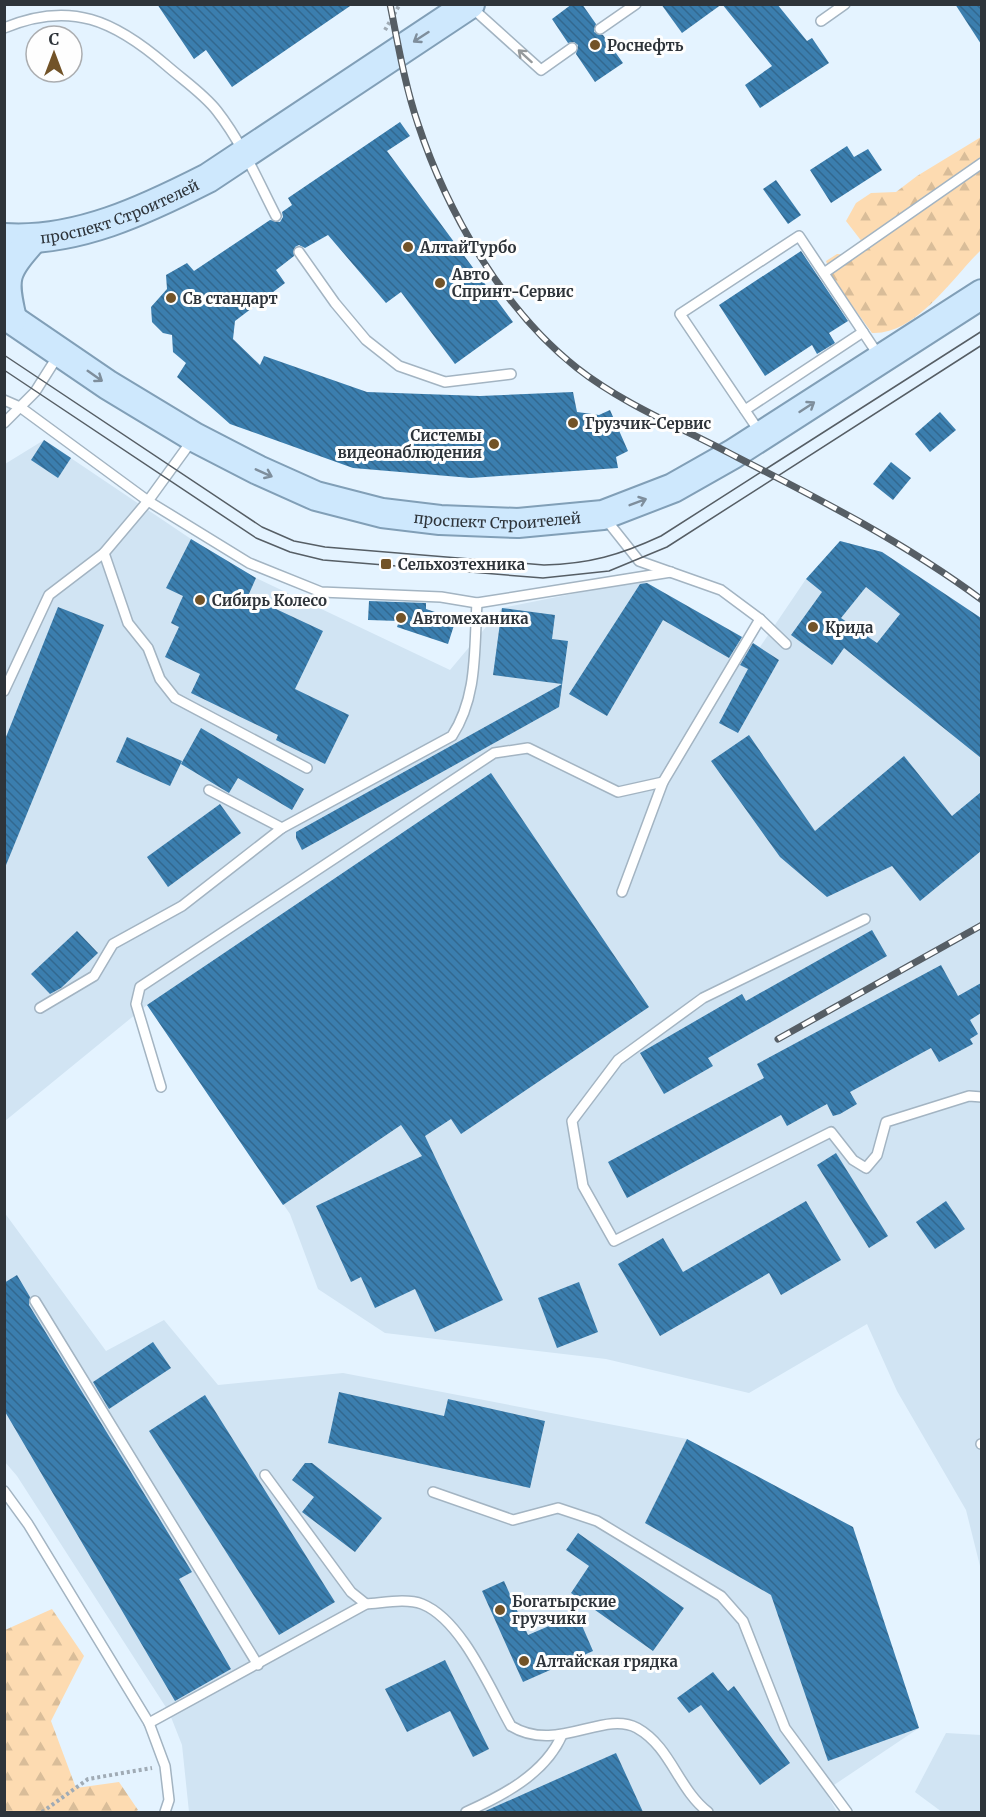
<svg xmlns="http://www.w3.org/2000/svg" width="986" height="1817" viewBox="0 0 986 1817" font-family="Merriweather,serif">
<defs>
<pattern id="forest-firs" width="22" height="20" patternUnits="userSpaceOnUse" patternTransform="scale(1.5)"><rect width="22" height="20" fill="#fddbb1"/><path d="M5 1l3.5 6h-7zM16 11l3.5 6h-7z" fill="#d9bd99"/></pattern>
<pattern id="building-back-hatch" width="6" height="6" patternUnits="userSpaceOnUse" patternTransform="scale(1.5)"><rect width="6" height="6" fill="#3b7eae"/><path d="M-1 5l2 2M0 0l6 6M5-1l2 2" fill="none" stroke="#32688f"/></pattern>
</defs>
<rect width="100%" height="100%" fill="#e4f3ff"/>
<g fill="#d1e4f3">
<polygon points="44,440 191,539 256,578 450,670 502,608 642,580 760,647 806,579 840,541 882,552 981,618 981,1570 966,1510 897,1391 867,1324 749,1393 606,1359 385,1333 318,1289 290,1214 147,1005 5,1121 5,464"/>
<polygon points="4,1212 106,1351 164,1320 218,1385 343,1373 687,1439 919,1728 825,1791 837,1812 189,1812 182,1745 169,1712 17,1476 5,1462"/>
<polygon points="946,1733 981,1735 981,1812 942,1812 915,1792"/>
</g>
<g fill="url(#forest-firs)">
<path d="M 981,137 L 981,250 C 952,278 916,335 872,333 L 832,278 L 826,261 L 837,254 L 857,255 L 866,247 L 846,221 L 856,203 L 871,193 L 896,192 L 917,176 Z"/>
<polygon points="52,1609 84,1656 51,1721 76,1788 119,1782 138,1810 135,1812 5,1812 5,1630"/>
</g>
<g fill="url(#building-back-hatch)" fill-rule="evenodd">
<polygon points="157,4 353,4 232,87 206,50 194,59"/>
<polygon points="572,4 582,4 596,24 594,32 603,35 623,63 595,82 576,54 578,45 574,42 568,43 552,19"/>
<polygon points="661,4 722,4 682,33"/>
<polygon points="722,4 777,4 807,41 812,38 829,63 760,108 745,85 772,66"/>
<polygon points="955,4 981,4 981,44"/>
<polygon points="400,122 410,136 387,151 513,322 455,364 401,292 386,303 328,235 305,248 299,245 295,247 294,256 276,270 285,283 235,321 233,339 260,365 264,356 367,392 480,396 573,392 577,412 599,415 610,410 628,451 616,457 618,468 471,478 353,468 230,424 177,377 186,363 173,352 172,335 163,333 152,322 151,307 167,289 166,275 187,263 194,271 270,220 280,222 283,217 282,212 292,205 288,198"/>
<polygon points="847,146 854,157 868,149 882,170 831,203 810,170"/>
<polygon points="776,180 801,215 788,224 763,189"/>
<polygon points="801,251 848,321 829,333 835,343 817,354 812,345 765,376 719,305"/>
<polygon points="940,412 956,430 930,452 915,434"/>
<polygon points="44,440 71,458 58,478 31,460"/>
<polygon points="891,462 911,478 893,500 873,484"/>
<polygon points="191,539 256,578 248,596 323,631 295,689 349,715 325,764 276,740 278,735 191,693 200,674 165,657 179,627 171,623 183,596 166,588"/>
<path d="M 840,541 L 882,552 L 981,618 L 981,758 L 844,648 L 832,665 L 791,635 L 822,592 L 806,579 ZM 866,587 L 900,614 L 877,643 L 841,618 Z"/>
<polygon points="647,583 742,637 729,658 663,620 607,716 569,694 640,584"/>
<polygon points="369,601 426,603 426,609 456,619 448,644 397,627 399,621 368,620"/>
<polygon points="58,607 104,625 4,870 4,742"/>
<polygon points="502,608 555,615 552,639 568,641 559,707 302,850 296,838 296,832 562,684 493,675"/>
<polygon points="753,643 779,660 738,733 719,723 748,669 740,665"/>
<polygon points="201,728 304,789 292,810 238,778 229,793 181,764"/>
<polygon points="749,735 815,831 904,756 952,816 981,792 981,851 920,901 892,866 827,897 780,857 711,761"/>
<polygon points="127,737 182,761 170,786 116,762"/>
<polygon points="491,773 649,1007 461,1134 451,1119 425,1136 503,1300 435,1332 415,1289 375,1308 361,1277 351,1282 316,1206 422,1156 401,1125 283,1205 147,1005"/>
<polygon points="220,804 241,833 168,887 147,857"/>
<polygon points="872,930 887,956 708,1058 713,1066 664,1094 640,1053 742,994 746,1001"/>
<polygon points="77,931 98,953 61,988 50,994 31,974"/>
<polygon points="941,965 958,996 981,983 981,1013 970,1020 978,1034 970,1039 973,1044 939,1062 931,1048 850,1092 857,1104 840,1114 833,1116 827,1104 787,1126 781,1115 627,1198 608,1162 764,1078 757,1064"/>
<polygon points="836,1153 888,1236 869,1248 817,1165"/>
<polygon points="806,1201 841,1260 781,1295 769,1273 660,1336 618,1264 663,1238 683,1272"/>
<polygon points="946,1201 965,1229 935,1249 916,1222"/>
<polygon points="17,1275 30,1297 29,1305 192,1572 179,1579 231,1669 175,1701 4,1410 4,1283"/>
<polygon points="579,1282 598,1332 557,1348 538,1298"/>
<polygon points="153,1342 171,1368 109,1409 93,1382"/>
<polygon points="339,1392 444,1416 448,1399 545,1421 530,1488 328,1443"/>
<polygon points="205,1395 335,1602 279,1635 149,1431"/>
<polygon points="687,1439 853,1527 919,1728 828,1761 771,1595 645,1523"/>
<polygon points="305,1463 312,1463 382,1518 355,1552 302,1512 314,1497 292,1480"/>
<polygon points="578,1533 684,1608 653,1651 571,1593 589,1566 566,1550"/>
<polygon points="504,1581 528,1635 577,1614 593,1651 523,1682 482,1591"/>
<polygon points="445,1660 489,1749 473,1757 450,1711 407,1732 385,1689"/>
<polygon points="713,1672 728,1691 734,1686 790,1763 760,1785 701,1705 689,1713 677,1698"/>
<polygon points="616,1753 643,1812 483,1812"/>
</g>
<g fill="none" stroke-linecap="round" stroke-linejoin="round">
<defs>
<g id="service">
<polyline points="470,6 541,70 572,48"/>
<polyline points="821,21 845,4"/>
<path d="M 4,28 C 71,0 115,21 166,65 C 183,80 204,94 217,111 C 242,143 258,181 276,216"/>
<polyline points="600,29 636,4"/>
<polyline points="299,252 335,303 366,340 399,366 445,382 511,374"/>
<polyline points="824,273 982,163"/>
<polyline points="4,400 20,407 148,501 249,563 321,592 441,597 477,603 671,572"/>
<polyline points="745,410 863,332"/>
<polyline points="4,423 35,392 59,354"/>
<polyline points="761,434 680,314 799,236 879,356"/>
<polyline points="604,517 639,561 721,590 760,619 786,644"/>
<polyline points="104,553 128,623 148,648 160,679 175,698 307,768"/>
<polyline points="4,691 49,595 104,553 148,501 193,439"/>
<path d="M 209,790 L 282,828 L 452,736 C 478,696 474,649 477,603"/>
<polyline points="622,892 663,782 760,619"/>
<polyline points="865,919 703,998 618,1060 572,1121 583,1186 614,1241 831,1132 853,1160 866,1168 877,1155 886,1122 969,1096 982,1097"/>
<polyline points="40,1008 94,976 113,944 182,906 282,828"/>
<polyline points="161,1087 136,1004 140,987 494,753 528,748 618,792 663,782"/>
<polyline points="35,1301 258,1665"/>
<polyline points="981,1444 982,1444"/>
<polyline points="265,1475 351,1592 366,1604"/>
<polyline points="4,1491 28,1524 149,1723 165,1766 169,1800 165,1812"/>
<polyline points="433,1492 513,1520 558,1508 597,1521 721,1596 743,1621 785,1728 847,1812"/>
<path d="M 149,1723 L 366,1604 C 383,1603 406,1598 422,1604 C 462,1620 490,1689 511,1726 C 557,1754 603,1710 637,1728 C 671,1747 678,1789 708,1812"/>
<path d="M 466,1812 C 502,1796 545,1774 562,1735"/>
</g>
<g id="primary">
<path id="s1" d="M 4,238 C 76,243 145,210 208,178 L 470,4"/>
<path id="s2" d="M 4,314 L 108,385 L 194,437 L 258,470 L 316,496 L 382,513 L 440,520 L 518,523 L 603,515 L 673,488 L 733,454 L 982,294"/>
<path d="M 12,319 C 2,277 4,272 32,240"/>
</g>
</defs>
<use href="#service" stroke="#a3b4c2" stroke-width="12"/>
<use href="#primary" stroke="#819fb7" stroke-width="32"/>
<g stroke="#a0abb5" stroke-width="4" stroke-dasharray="3 3" stroke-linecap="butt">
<polyline points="385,30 400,4"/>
<polyline points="42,1812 88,1779 152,1768"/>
</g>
<use href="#service" stroke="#fff" stroke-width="9"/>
<use href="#primary" stroke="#cee8fd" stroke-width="28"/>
<g stroke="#565e65" stroke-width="1.5">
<path d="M 4,355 L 262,527 L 294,541 L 325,547 L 544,565 C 589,564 620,555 661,536 L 982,331"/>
<polyline points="4,370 256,538 290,552 323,560 543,578 609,571 667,547 982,345"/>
</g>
<defs>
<g id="rail">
<path d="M 390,4 C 398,44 405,86 418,124 C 447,212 503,310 577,368 C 623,404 680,427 731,454 C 817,498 904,542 982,600"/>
<polyline points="778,1039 982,925"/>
</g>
</defs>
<use href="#rail" stroke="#565e65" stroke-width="7"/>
<use href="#rail" stroke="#fefefe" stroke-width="4.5" stroke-dasharray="14" stroke-linecap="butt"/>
</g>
<defs><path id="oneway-shaft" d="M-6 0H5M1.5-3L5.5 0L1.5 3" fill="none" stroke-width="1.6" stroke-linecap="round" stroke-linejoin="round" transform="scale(1.5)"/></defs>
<g stroke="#7e8e9c">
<use href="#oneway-shaft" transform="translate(421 37) rotate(147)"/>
<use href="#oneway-shaft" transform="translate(95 376) rotate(35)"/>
<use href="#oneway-shaft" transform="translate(807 407) rotate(-33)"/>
<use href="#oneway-shaft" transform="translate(264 473) rotate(24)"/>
<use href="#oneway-shaft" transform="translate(638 502) rotate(-21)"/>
</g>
<use stroke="#969a9c" href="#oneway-shaft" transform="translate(525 56) rotate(-138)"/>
<g fill="#725328" stroke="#fefefe" stroke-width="2">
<circle cx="595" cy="45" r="6"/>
<circle cx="408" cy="247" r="6"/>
<circle cx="440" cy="283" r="6"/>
<circle cx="171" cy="298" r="6"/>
<circle cx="573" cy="423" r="6"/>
<circle cx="494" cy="444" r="6"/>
<rect x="380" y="558" width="12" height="12" rx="3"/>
<circle cx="200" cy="600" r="6"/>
<circle cx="401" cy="618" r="6"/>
<circle cx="813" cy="627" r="6"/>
<circle cx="500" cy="1610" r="6"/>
<circle cx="524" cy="1661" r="6"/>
</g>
<g text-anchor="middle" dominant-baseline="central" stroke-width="6" stroke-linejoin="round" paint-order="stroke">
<g font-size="15" font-weight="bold" fill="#2e343a" stroke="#fefefe" text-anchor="start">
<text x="607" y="45">Роснефть</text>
<text x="420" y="247">АлтайТурбо</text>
<text x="452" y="274">Авто<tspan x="452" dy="17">Спринт-Сервис</tspan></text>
<text x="183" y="298">Св стандарт</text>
<text x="585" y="423">Грузчик-Сервис</text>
<text x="482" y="435" text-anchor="end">Системы<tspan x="482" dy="17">видеонаблюдения</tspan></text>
<text x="398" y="564">Сельхозтехника</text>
<text x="212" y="600">Сибирь Колесо</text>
<text x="413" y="618">Автомеханика</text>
<text x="825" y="627">Крида</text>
<text x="512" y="1601">Богатырские<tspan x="512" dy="17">грузчики</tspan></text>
<text x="536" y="1661">Алтайская грядка</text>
</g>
<g font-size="15" fill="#2e343a" stroke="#fefefe">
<text stroke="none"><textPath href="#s1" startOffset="120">проспект Строителей</textPath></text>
<text stroke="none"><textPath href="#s2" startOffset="546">проспект Строителей</textPath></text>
</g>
</g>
<rect width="986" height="1817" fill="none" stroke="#2e343a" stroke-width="12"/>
<g transform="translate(54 54)"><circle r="28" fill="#fefefe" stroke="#abadb0" stroke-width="1.5"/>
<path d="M0-4.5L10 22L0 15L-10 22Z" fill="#725328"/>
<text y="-9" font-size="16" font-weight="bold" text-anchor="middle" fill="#2e343a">С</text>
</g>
</svg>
